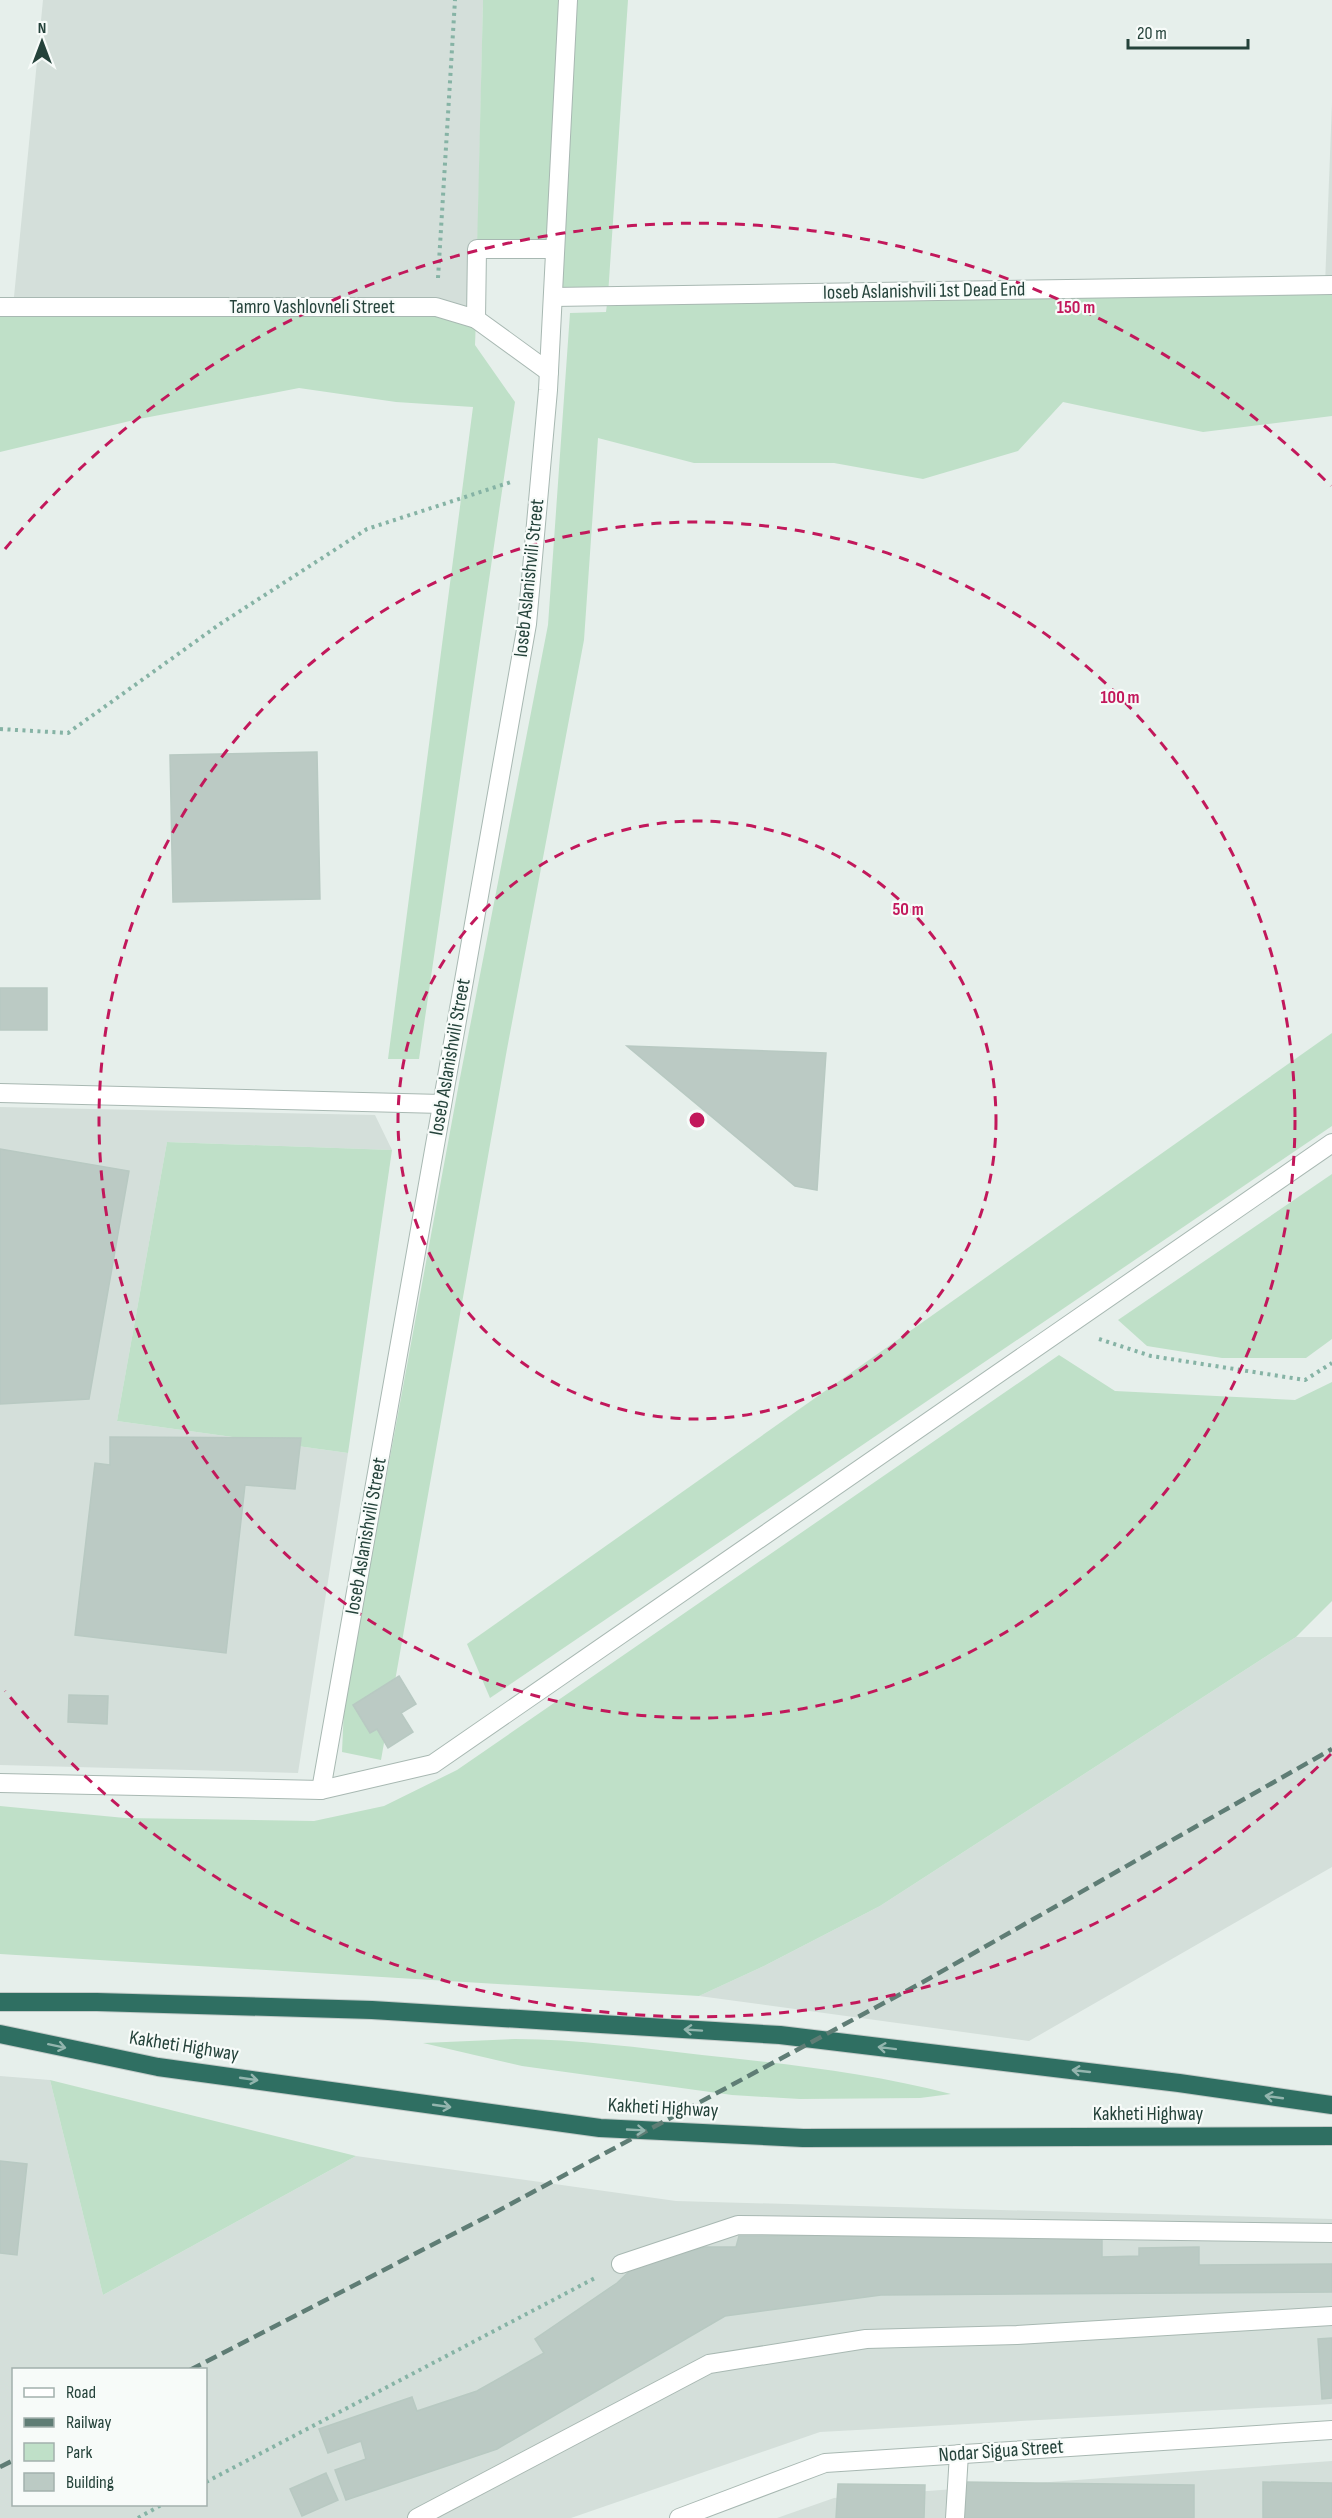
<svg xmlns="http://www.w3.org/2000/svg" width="1332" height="2518" viewBox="0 0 1332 2518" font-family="'Sofia Sans Condensed',sans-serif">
<rect width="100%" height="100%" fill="#e6efeb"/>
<g fill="#d4dfda" fill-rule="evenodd">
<polygon points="43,0 483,0 476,319 13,307"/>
<polygon points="1332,103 1332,285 1325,285"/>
<polygon points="0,1107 375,1115 392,1150 167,1142 117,1421 348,1453 298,1773 0,1765"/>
<polygon points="1296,1637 1332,1637 1332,1867 1029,2041 699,1996 764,1966 880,1906"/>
<path d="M 0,2076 L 50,2080 L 103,2295 L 356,2156 L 676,2201 L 1332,2219 L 1332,2404 L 820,2432 L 571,2518 L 0,2518 ZM 14,2370 L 206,2370 L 206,2504 L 14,2504 Z"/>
<polygon points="1332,2461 1332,2518 777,2518 834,2498"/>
</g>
<g fill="#bfe0c8">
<polygon points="483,0 628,0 608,295 1332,285 1332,416 1203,432 1063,402 1018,451 923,479 834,463 694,463 598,438 584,640 507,1049 381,1760 342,1752 344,1707 459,1083 548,625 570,313 606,312 608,296 553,297 555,250 477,249"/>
<polygon points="0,307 436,307 476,319 475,345 515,402 419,1059 388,1059 473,407 396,402 299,388 134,420 0,452"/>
<polygon points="1332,1033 1332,1126 490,1698 467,1644"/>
<polygon points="167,1142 392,1150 348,1453 117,1421"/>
<polygon points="1332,1174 1332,1339 1306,1358 1222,1358 1147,1346 1118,1320"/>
<polygon points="1059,1355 1115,1391 1295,1400 1332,1382 1332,1601 1296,1637 880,1906 764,1966 699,1996 0,1954 0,1806 125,1818 314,1821 384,1806 457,1770"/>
<path d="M 515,2039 C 578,2039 640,2048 702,2055 C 786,2064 870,2073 951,2094 L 920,2098 L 800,2099 L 732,2095 L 522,2066 L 423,2043 Z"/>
<polygon points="50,2080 356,2156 103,2295"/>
</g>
<g fill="#bbcac4" stroke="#b8c9c2" stroke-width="1.5">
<polygon points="317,752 320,899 173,902 170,755"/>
<rect x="0" y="988" width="47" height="42"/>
<polygon points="627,1046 826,1053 817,1190 795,1186"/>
<polygon points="0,1149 129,1171 89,1399 0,1404"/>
<polygon points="110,1437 301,1438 295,1489 245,1485 226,1653 75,1635 95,1463 110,1465"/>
<polygon points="399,1676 416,1704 401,1713 413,1732 388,1748 377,1729 370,1733 353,1705"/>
<polygon points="69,1695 108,1696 107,1724 68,1722"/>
<polygon points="0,2161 27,2164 17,2255 0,2253"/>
<polygon points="1102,2235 1102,2257 1139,2256 1139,2248 1199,2247 1199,2265 1332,2264 1332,2292 881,2295 725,2316 497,2449 346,2500 335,2470 366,2459 361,2441 328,2453 319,2429 412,2397 417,2411 477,2391 544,2353 535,2339 617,2283 635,2266 705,2247 736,2247 739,2236"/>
<polygon points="1332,2338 1332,2398 1322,2399 1318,2339"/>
<polygon points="326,2473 338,2500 302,2516 290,2489"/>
<polygon points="964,2482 1194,2485 1194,2518 964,2518"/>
<polygon points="1263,2482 1332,2483 1332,2518 1263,2518"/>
<polygon points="838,2484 925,2485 924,2518 836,2518"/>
</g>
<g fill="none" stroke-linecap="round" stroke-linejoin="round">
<defs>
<g id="minor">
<polyline points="553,297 1332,285"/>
<polyline points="0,307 436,307 476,319 477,249 555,249"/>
<polyline points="476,319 549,372"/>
<polyline points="0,1093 442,1104"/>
<polyline points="0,1783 321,1790 433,1764 1332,1143"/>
<polyline points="321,1790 527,624 548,390 568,0"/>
<polyline points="621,2264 738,2225 1332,2233"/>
<polyline points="417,2518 709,2364 866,2339 1017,2335 1332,2316"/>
<polyline points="679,2518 825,2463 1332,2430"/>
<polyline points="955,2518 959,2454"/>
</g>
<g id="highway">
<polyline points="0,2002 97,2002 372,2010 780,2035 1179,2083 1332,2105"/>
<polyline points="0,2034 158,2067 600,2128 803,2138 1332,2136"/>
</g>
</defs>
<use href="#minor" stroke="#a8b8b2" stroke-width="20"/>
<use href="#highway" stroke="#c2cac8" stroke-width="20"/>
<g stroke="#86b3a5" stroke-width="4" stroke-dasharray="3 4.5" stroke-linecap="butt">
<polyline points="438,278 455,0"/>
<polyline points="0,729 68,733 220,624 367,529 511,482"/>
<polyline points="1099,1339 1151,1356 1305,1380 1332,1363"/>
<polyline points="206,2482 597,2277"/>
<polyline points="138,2518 163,2504"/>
</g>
<use href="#minor" stroke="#fff" stroke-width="18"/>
<use href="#highway" stroke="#2f6f62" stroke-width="18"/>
<g stroke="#5f7d75" stroke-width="4.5" stroke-dasharray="12 6" stroke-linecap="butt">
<polyline points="190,2370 494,2213 923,1982 1332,1749"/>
<polyline points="0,2467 14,2460"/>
</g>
</g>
<defs><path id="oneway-shaft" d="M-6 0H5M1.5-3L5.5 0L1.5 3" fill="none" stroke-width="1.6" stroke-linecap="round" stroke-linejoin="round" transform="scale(1.5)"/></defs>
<g stroke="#93b5ae">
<use href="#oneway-shaft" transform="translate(693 2030) rotate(-176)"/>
<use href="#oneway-shaft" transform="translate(57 2046) rotate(12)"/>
<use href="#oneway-shaft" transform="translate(887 2048) rotate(-173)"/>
<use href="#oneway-shaft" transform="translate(1081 2071) rotate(-174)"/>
<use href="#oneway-shaft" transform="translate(249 2079) rotate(8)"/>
<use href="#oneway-shaft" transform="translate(1274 2097) rotate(-172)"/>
<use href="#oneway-shaft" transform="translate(442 2106) rotate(8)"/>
<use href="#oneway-shaft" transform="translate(636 2130) rotate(3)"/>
</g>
<g fill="none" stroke="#c2185b" stroke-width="3" stroke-dasharray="10 8">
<circle cx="697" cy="1120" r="299"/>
<circle cx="697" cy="1120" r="598"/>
<path d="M1331 1754A897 897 0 0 1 5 1691M5 549A897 897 0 0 1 1331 486"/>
</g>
<g text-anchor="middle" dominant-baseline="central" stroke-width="4.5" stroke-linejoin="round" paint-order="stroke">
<g font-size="20" fill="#24423a" stroke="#f7fbf9">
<text transform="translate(924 291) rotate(-1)">Ioseb Aslanishvili 1st Dead End</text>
<text x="312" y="307">Tamro Vashlovneli Street</text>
<text transform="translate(529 578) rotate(-84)">Ioseb Aslanishvili Street</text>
<text transform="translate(450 1057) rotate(-80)">Ioseb Aslanishvili Street</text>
<text transform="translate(366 1536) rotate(-80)">Ioseb Aslanishvili Street</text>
<text transform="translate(184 2046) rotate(9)">Kakheti Highway</text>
<text transform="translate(663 2108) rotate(3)">Kakheti Highway</text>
<text x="1148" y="2114">Kakheti Highway</text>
<text transform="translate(1001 2451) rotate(-4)">Nodar Sigua Street</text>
</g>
</g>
<circle cx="697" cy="1120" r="9" fill="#c2185b" stroke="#f7fbf9" stroke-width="3"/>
<g font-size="18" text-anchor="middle" font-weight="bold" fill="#c2185b" stroke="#f7fbf9" stroke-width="4.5" stroke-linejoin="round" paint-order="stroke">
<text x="1076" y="313">150 m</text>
<text x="1120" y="703">100 m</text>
<text x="908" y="915">50 m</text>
</g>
<rect x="12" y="2368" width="195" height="138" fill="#f7fbf9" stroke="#a3b1ad" stroke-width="1.5"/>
<rect x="24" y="2388" width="30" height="9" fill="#ffffff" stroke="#a3b1ad" stroke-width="1.5"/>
<text x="66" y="2398" font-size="18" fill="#24423a">Road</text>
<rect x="24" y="2418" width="30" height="9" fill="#5f7d75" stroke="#a3b1ad" stroke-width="1.5"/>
<text x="66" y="2428" font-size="18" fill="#24423a">Railway</text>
<rect x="24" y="2443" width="30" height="18" fill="#bfe0c8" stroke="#a3b1ad" stroke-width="1.5"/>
<text x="66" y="2458" font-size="18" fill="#24423a">Park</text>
<rect x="24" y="2473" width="30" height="18" fill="#bbcac4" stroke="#a3b1ad" stroke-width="1.5"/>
<text x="66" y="2488" font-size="18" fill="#24423a">Building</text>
<g transform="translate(42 42)" stroke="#f7fbf9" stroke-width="4.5" paint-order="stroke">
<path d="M0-4.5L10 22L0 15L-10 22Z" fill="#24423a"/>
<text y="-9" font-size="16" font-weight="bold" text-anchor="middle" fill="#24423a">N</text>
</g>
<path d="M1128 39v9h120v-9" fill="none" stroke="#24423a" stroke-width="3"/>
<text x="1137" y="39" font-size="18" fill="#24423a" stroke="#f7fbf9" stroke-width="4.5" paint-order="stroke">20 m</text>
</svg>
